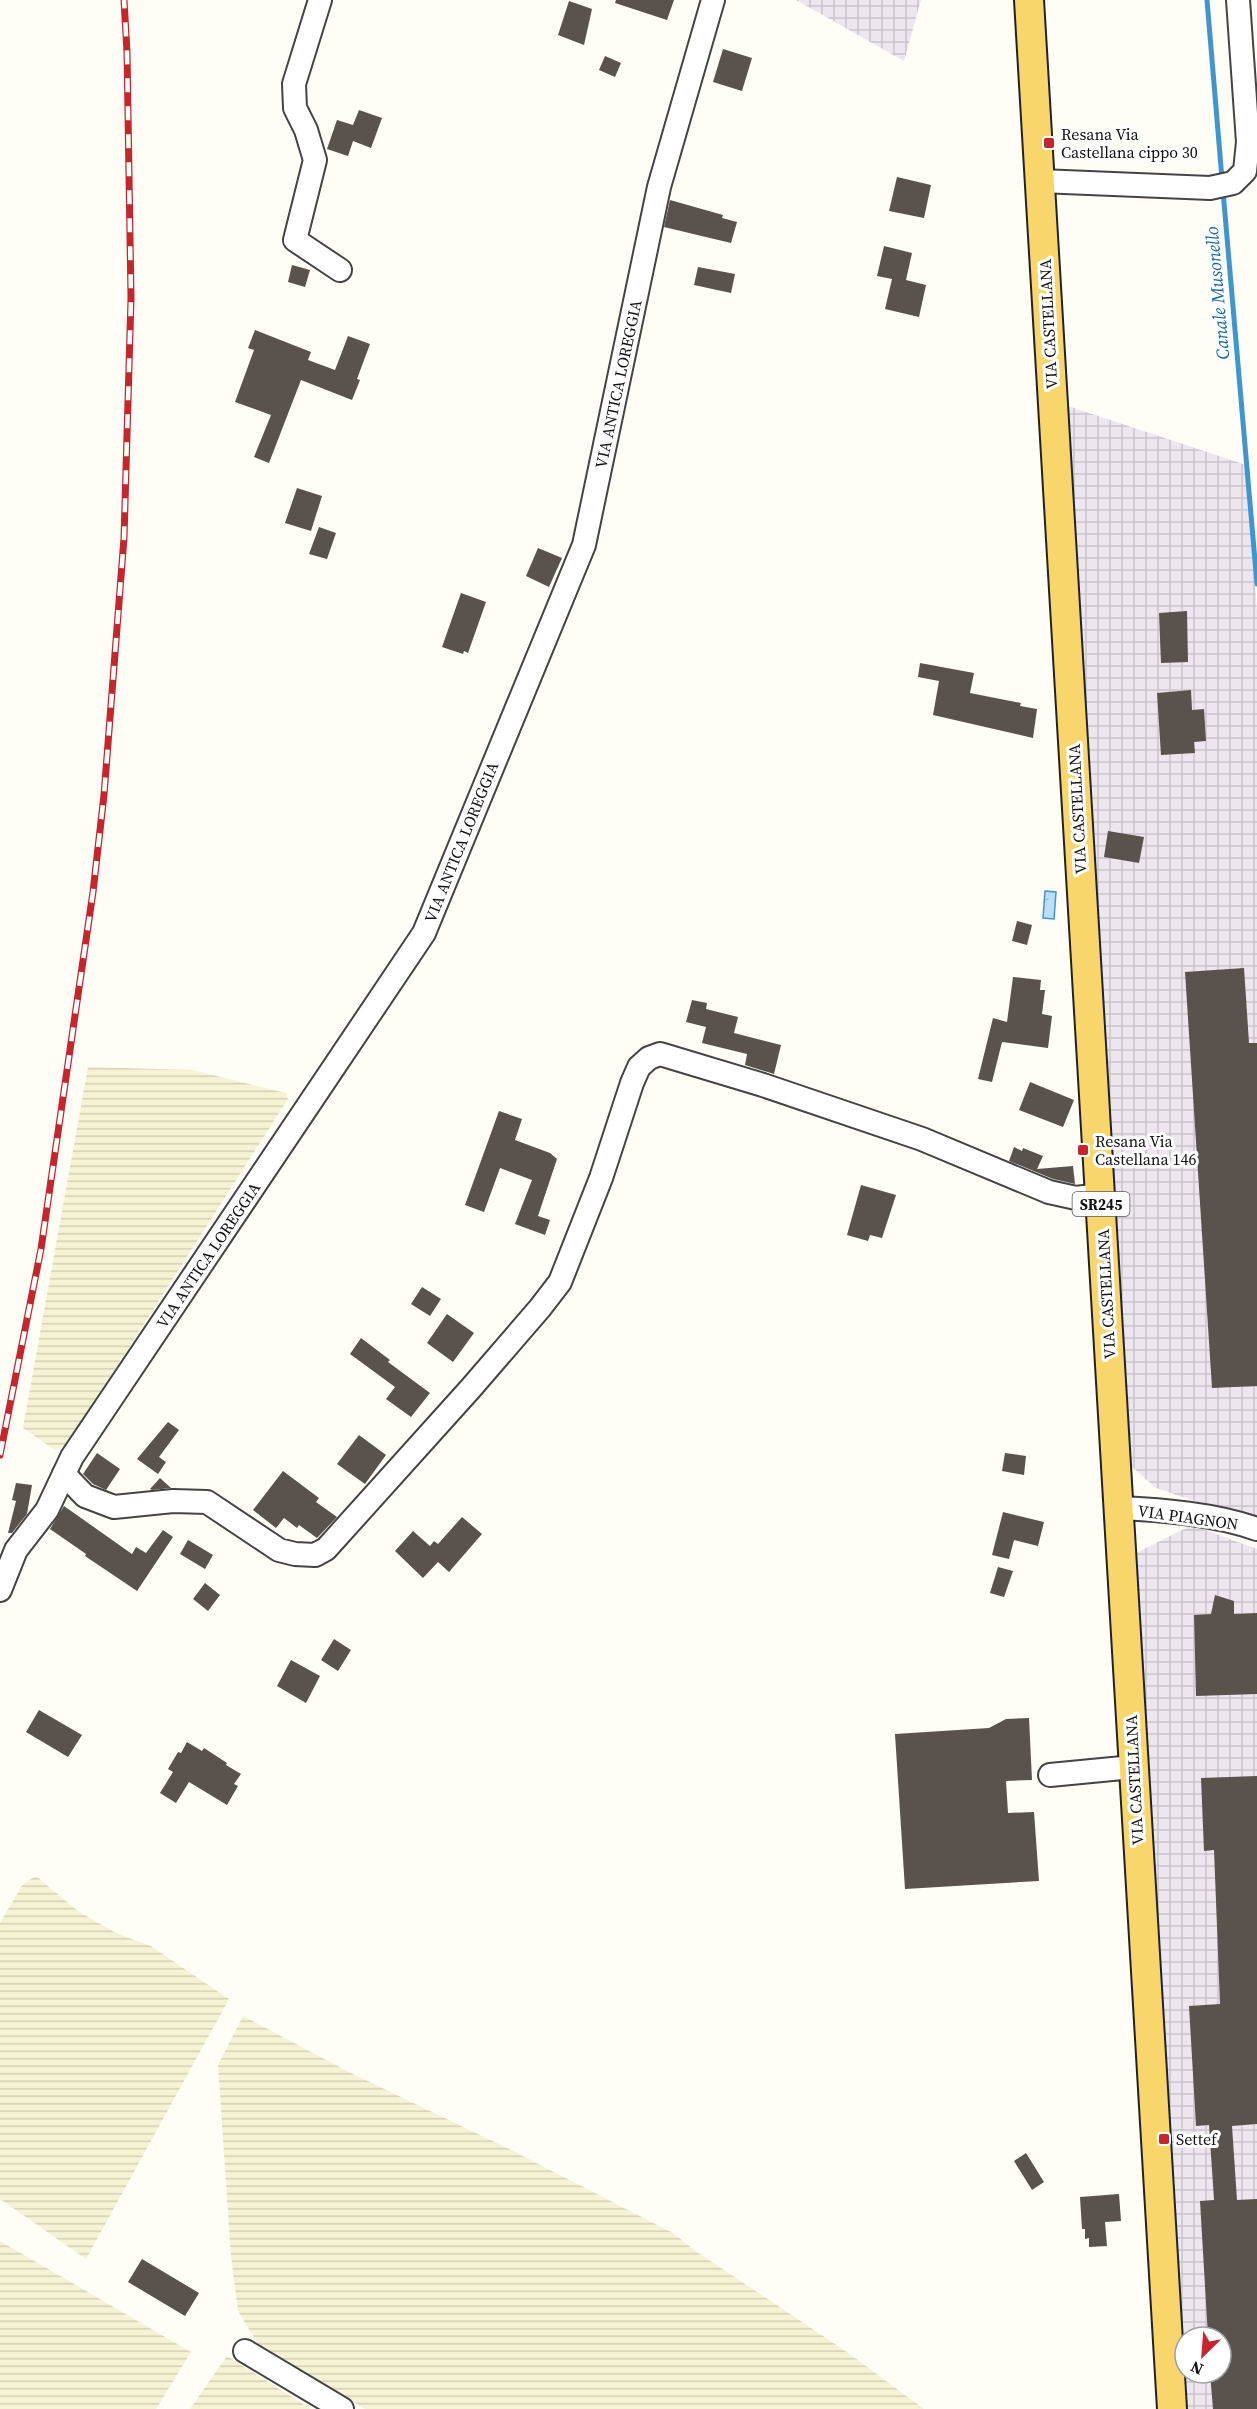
<svg xmlns="http://www.w3.org/2000/svg" width="1257" height="2409" viewBox="0 0 1257 2409" font-family="'Source Serif 4',serif">
<defs>
<pattern id="industrial-grid" width="8" height="8" patternUnits="userSpaceOnUse" patternTransform="scale(1.5)"><rect width="8" height="8" fill="#eee6ef"/><path d="M0 4h8M4 0v8" fill="none" stroke="#cbc4cc"/></pattern>
<pattern id="farmland-rules" width="6" height="5" patternUnits="userSpaceOnUse" patternTransform="scale(1.5)"><rect width="6" height="5" fill="#f6f3d4"/><path d="M0 2.5h6" fill="none" stroke="#d2cfb5"/></pattern>
<pattern id="water-ripples" width="26" height="14" patternUnits="userSpaceOnUse" patternTransform="scale(1.5)"><rect width="26" height="14" fill="#b9e0f7"/><path d="M2 4q2-2 4 0t4 0M15 11q2-2 4 0t4 0" fill="none" stroke="#9ebfd3"/></pattern>
</defs>
<rect width="100%" height="100%" fill="#fffdf5"/>
<g fill="url(#industrial-grid)" fill-rule="evenodd">
<polygon points="796,0 921,0 904,61"/>
<polygon points="1065,405 1246,465 1257,611 1257,1522 1156,1488 1132,1467"/>
<path d="M 1192,1525 L 1257,1549 L 1257,2409 L 1184,2409 L 1136,1553 ZM 1185,2337 L 1221,2337 L 1221,2373 L 1185,2373 Z"/>
</g>
<g fill="url(#farmland-rules)">
<polygon points="88,1067 192,1070 286,1093 288,1099 65,1447 55,1450 23,1428"/>
<polygon points="36,1876 78,1911 118,1934 151,1946 229,1999 86,2259 0,2199 0,1923 23,1884"/>
<polygon points="243,2016 349,2072 507,2148 673,2233 694,2250 844,2350 924,2409 365,2409 258,2344 238,2311 231,2256 218,2065"/>
<polygon points="0,2241 191,2352 156,2409 0,2409"/>
<polygon points="227,2356 311,2409 190,2409"/>
</g>
<polygon fill="url(#water-ripples)" stroke="#3f96cf" stroke-width="1.5" points="1045,891 1056,892 1054,919 1043,918"/>
<g fill="none" stroke-linecap="round" stroke-linejoin="round">
<g stroke="#3f96cf" stroke-width="5">
<polyline points="1207,0 1222,179"/>
<polyline points="1223,191 1257,584"/>
</g>
</g>
<g fill="#5a524d">
<polygon points="616,0 674,0 667,20 615,3"/>
<polygon points="569,1 592,9 584,45 558,35"/>
<polygon points="723,49 752,58 742,91 713,82"/>
<polygon points="605,56 621,63 615,77 599,70"/>
<polygon points="359,110 382,118 371,148 353,141 348,156 327,149 337,120 353,125"/>
<polygon points="897,177 931,185 924,218 889,211"/>
<polygon points="670,200 723,215 722,218 737,222 731,243 664,227"/>
<polygon points="884,246 912,253 906,280 926,285 919,317 885,309 892,279 877,276"/>
<polygon points="292,265 310,270 305,287 288,282"/>
<polygon points="698,267 735,274 731,293 694,285"/>
<polygon points="255,330 311,352 308,360 335,370 348,336 370,344 357,379 360,380 352,400 301,380 269,463 254,457 271,415 235,402 254,350 248,348"/>
<polygon points="297,488 322,496 311,531 285,523"/>
<polygon points="319,527 336,533 327,559 309,554"/>
<polygon points="538,548 562,558 549,587 526,576"/>
<polygon points="461,593 486,602 468,653 464,651 463,654 442,647"/>
<polygon points="1187,611 1188,662 1161,663 1159,613"/>
<polygon points="920,663 974,673 970,693 1021,703 1020,706 1037,709 1033,738 933,715 939,681 918,677"/>
<polygon points="1191,690 1192,710 1204,709 1206,741 1194,742 1195,753 1161,755 1157,693"/>
<polygon points="1108,831 1144,837 1139,863 1104,857"/>
<polygon points="1017,921 1032,925 1027,945 1012,941"/>
<polygon points="1244,968 1249,1043 1257,1043 1257,1386 1212,1388 1185,972"/>
<polygon points="1013,977 1041,980 1040,990 1045,990 1042,1014 1052,1016 1048,1048 1002,1042 992,1082 978,1079 993,1018 1007,1022"/>
<polygon points="692,1000 707,1003 706,1009 738,1017 734,1033 781,1045 774,1074 745,1065 747,1054 702,1043 706,1027 686,1022"/>
<polygon points="1030,1082 1074,1100 1063,1127 1019,1110"/>
<polygon points="499,1111 522,1119 515,1140 550,1153 557,1159 538,1216 550,1220 545,1235 515,1224 532,1180 500,1168 484,1212 465,1205"/>
<polygon points="1014,1147 1022,1151 1023,1148 1043,1156 1037,1169 1073,1166 1075,1184 1053,1179 1009,1161"/>
<polygon points="861,1185 896,1195 882,1238 870,1235 868,1241 847,1235"/>
<polygon points="422,1287 441,1299 430,1316 411,1304"/>
<polygon points="447,1314 474,1333 453,1362 427,1343"/>
<polygon points="361,1338 390,1360 388,1362 430,1393 411,1417 386,1399 395,1387 350,1354"/>
<polygon points="168,1422 179,1430 159,1457 166,1462 158,1474 137,1459"/>
<polygon points="359,1435 386,1455 365,1484 337,1464"/>
<polygon points="97,1453 120,1469 106,1490 93,1484 83,1474"/>
<polygon points="1005,1453 1026,1456 1024,1475 1002,1471"/>
<polygon points="283,1471 319,1498 316,1502 337,1517 317,1538 299,1525 297,1528 284,1518 276,1528 253,1510"/>
<polygon points="160,1478 171,1488 152,1490 150,1489"/>
<polygon points="16,1483 32,1485 27,1514 12,1533 8,1533 16,1501 12,1500"/>
<polygon points="64,1506 132,1554 136,1547 146,1553 163,1530 173,1537 137,1591 85,1556 86,1554 50,1529"/>
<polygon points="1003,1512 1044,1522 1038,1546 1014,1540 1009,1559 992,1555"/>
<polygon points="462,1517 482,1534 449,1572 438,1562 423,1578 395,1551 413,1531 430,1546 434,1541 438,1544"/>
<polygon points="188,1540 213,1555 205,1569 180,1554"/>
<polygon points="998,1567 1013,1571 1004,1597 990,1593"/>
<polygon points="205,1583 220,1595 208,1611 193,1599"/>
<polygon points="1215,1595 1234,1601 1234,1614 1257,1613 1257,1694 1196,1696 1194,1615 1211,1614"/>
<polygon points="334,1639 351,1650 338,1671 321,1660"/>
<polygon points="291,1660 320,1676 306,1703 277,1686"/>
<polygon points="39,1710 82,1735 68,1757 26,1732"/>
<polygon points="1029,1718 1032,1780 1006,1781 1008,1813 1034,1812 1039,1881 905,1889 895,1734 989,1728 1006,1719"/>
<polygon points="187,1742 202,1751 204,1748 227,1763 226,1765 241,1774 234,1784 238,1786 227,1805 189,1782 176,1803 160,1793 173,1772 168,1769 178,1752 181,1753"/>
<polygon points="1257,1776 1257,2124 1232,2126 1237,2200 1257,2199 1257,2409 1213,2409 1210,2373 1221,2373 1221,2337 1208,2337 1200,2201 1214,2200 1209,2125 1196,2126 1189,2006 1220,2004 1214,1850 1204,1851 1201,1778"/>
<polygon points="1026,2153 1044,2182 1032,2190 1014,2161"/>
<polygon points="1119,2194 1121,2221 1105,2222 1107,2246 1089,2247 1089,2238 1085,2239 1085,2229 1082,2229 1080,2197"/>
<polygon points="142,2259 199,2293 185,2316 128,2282"/>
</g>
<g fill="none" stroke-linecap="round" stroke-linejoin="round">
<defs>
<g id="minor">
<polyline points="320,0 294,84 295,108 306,130 315,160 295,240 340,270"/>
<polyline points="1040,181 1210,188 1233,183 1245,171 1248,142 1238,0"/>
<polyline points="64,1474 85,1496 114,1507 173,1501 207,1502 279,1550 295,1554 315,1555 326,1549 471,1388 540,1308 560,1282 601,1178 632,1083 639,1067 649,1058 660,1054 763,1085 922,1139 1049,1192 1076,1198 1100,1195"/>
<path d="M 1119,1508 C 1164,1510 1214,1514 1257,1529"/>
<polyline points="0,1590 16,1550 47,1510 72,1457 424,933 584,545 659,187 713,0"/>
<polyline points="1050,1775 1133,1767"/>
<polyline points="245,2351 342,2409"/>
</g>
<polyline id="major" points="1029,0 1172,2409"/>
</defs>
<use href="#minor" stroke="#444" stroke-width="26"/>
<use href="#major" stroke="#222" stroke-width="32"/>
<use href="#minor" stroke="#fff" stroke-width="22"/>
<use href="#major" stroke="#f9d66b" stroke-width="28"/>
<defs>
<polyline id="rail" points="0,1455 41,1249 93,892 104,795 124,538 131,298 127,52 124,0"/>
</defs>
<use href="#rail" stroke="#c4262e" stroke-width="7"/>
<use href="#rail" stroke="#fff" stroke-width="4.5" stroke-dasharray="14" stroke-linecap="butt"/>
</g>
<g fill="#c4262e" stroke="#fff" stroke-width="2">
<rect x="1043" y="137" width="12" height="12" rx="3"/>
<rect x="1077" y="1144" width="12" height="12" rx="3"/>
<rect x="1158" y="2133" width="12" height="12" rx="3"/>
</g>
<g text-anchor="middle" dominant-baseline="central" stroke-width="6" stroke-linejoin="round" paint-order="stroke">
<rect fill="#fff" stroke="#585858" stroke-width="1.5" x="1072.5" y="1192" width="57" height="24" rx="4.5"/>
<g font-size="15" font-weight="bold" fill="#111">
<text x="1101" y="1204">SR245</text>
</g>
<g font-size="16" fill="#111" stroke="#fff" text-anchor="start">
<text x="1061" y="134">Resana Via<tspan x="1061" dy="18">Castellana cippo 30</tspan></text>
<text x="1095" y="1141">Resana Via<tspan x="1095" dy="18">Castellana 146</tspan></text>
<text x="1176" y="2139">Settef</text>
</g>
<g font-size="16" fill="#111" stroke="#fff">
<text transform="translate(1048 324) rotate(-93)">VIA CASTELLANA</text>
<text transform="translate(618 384) rotate(-78)">VIA ANTICA LOREGGIA</text>
<text transform="translate(1077 809) rotate(-93)">VIA CASTELLANA</text>
<text transform="translate(461 842) rotate(-68)">VIA ANTICA LOREGGIA</text>
<text transform="translate(208 1255) rotate(-56)">VIA ANTICA LOREGGIA</text>
<text transform="translate(1106 1294) rotate(-93)">VIA CASTELLANA</text>
<text transform="translate(1188 1517) rotate(8)">VIA PIAGNON</text>
<text transform="translate(1134 1780) rotate(-93)">VIA CASTELLANA</text>
</g>
<g font-size="18" font-style="italic" fill="#1768a6" stroke="#fff">
<text transform="translate(1217 293) rotate(-95)">Canale Musonello</text>
</g>
</g>
<g transform="translate(1203 2355) rotate(205)"><circle r="28" fill="#ffffff" stroke="#a0a0a0" stroke-width="1.5"/>
<path d="M0-4.5L10 22L0 15L-10 22Z" fill="#c4262e"/>
<text y="-9" font-size="16" font-weight="bold" text-anchor="middle" fill="#111111">N</text>
</g>
</svg>
